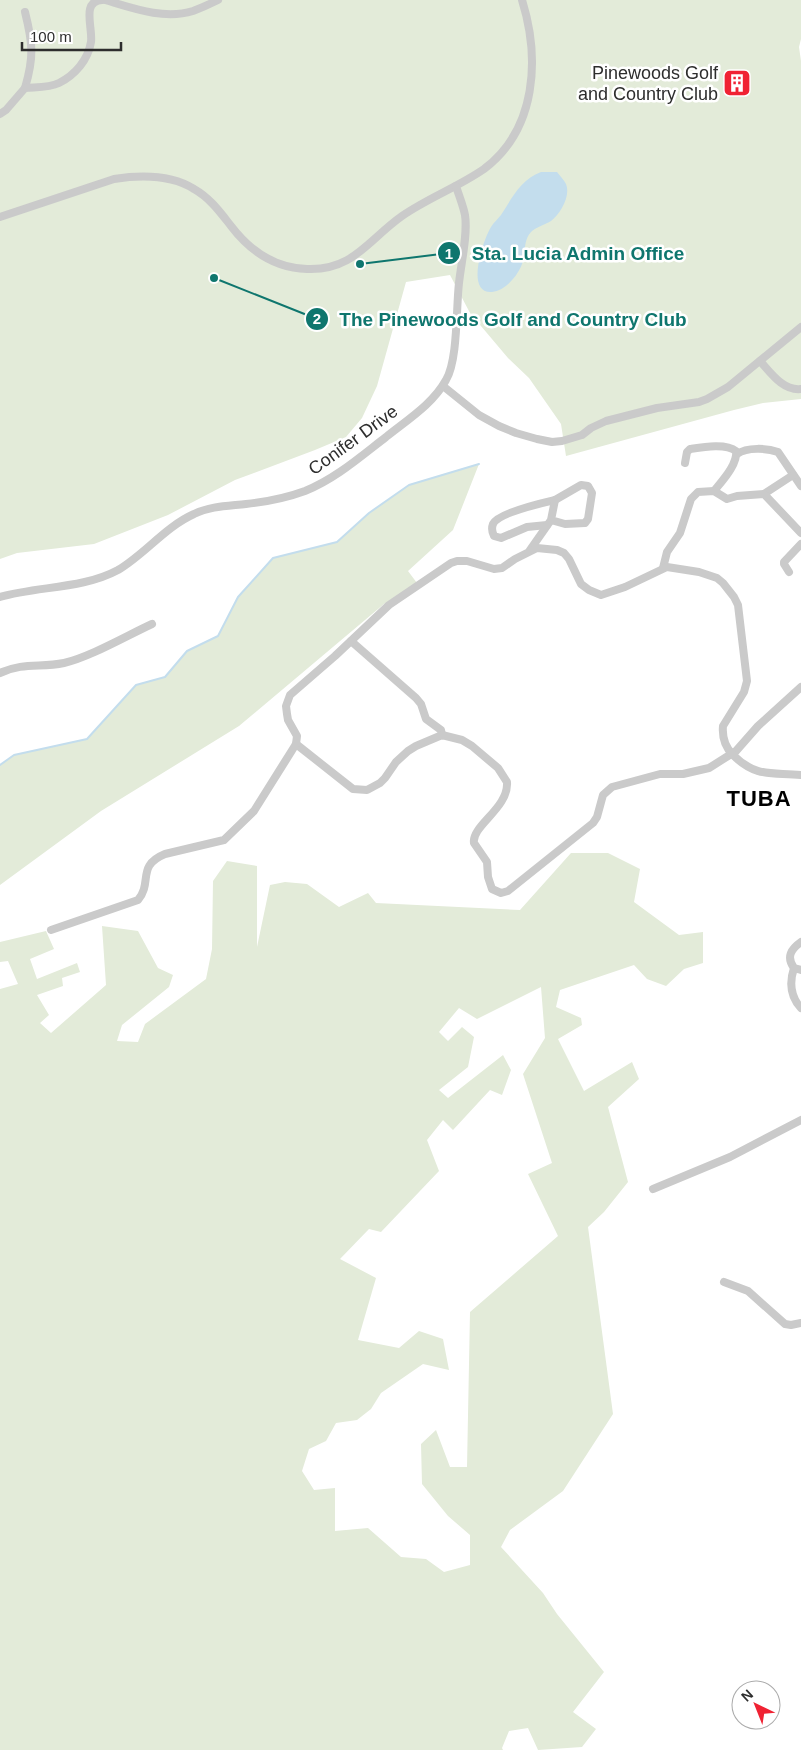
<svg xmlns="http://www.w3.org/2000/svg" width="801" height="1750" viewBox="0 0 801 1750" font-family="Helvetica,sans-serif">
<rect width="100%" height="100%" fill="#fff"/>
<g fill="#e3ebd9" fill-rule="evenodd">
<polygon points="0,0 801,0 801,39 799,47 801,61 801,399 763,403 734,410 566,456 561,424 529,378 508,358 470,313 450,275 406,282 377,386 362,418 346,437 315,450 235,480 168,515 94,544 17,553 0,559"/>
<polygon points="479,464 453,530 408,571 417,583 384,604 239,726 101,811 0,885 0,765 14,755 87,739 136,685 165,677 187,651 218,636 238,597 273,558 337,542 369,513 409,485"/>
<path d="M 571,853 L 608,853 L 640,869 L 634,902 L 679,935 L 703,932 L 703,963 L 684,969 L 666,986 L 647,979 L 634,965 L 560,990 L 556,1007 L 581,1018 L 582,1025 L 558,1039 L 584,1091 L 632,1062 L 639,1079 L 608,1107 L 628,1182 L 604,1212 L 588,1227 L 613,1414 L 563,1491 L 510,1530 L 501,1547 L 543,1593 L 557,1614 L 604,1672 L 573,1712 L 596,1729 L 582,1747 L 538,1750 L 528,1728 L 509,1731 L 502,1748 L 503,1750 L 0,1750 L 0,989 L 18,984 L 8,961 L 0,962 L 0,942 L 46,931 L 54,949 L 30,959 L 37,979 L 77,963 L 80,972 L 62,978 L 63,986 L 37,995 L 49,1015 L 40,1023 L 51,1033 L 106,985 L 102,926 L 138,931 L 158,968 L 173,975 L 169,987 L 122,1025 L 117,1041 L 138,1042 L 145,1024 L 206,979 L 212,949 L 213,881 L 227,861 L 257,866 L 257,947 L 270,885 L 285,882 L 307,884 L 339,907 L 368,893 L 376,903 L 520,910 ZM 541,987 L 545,1038 L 523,1074 L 552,1163 L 528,1174 L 558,1236 L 470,1312 L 467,1467 L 450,1467 L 436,1430 L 421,1444 L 422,1484 L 448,1516 L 470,1535 L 470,1565 L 444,1572 L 426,1559 L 401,1557 L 368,1528 L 335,1531 L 335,1488 L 314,1490 L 302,1471 L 309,1449 L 326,1441 L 336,1423 L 357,1420 L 371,1409 L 381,1393 L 423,1364 L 449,1370 L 443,1339 L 419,1331 L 399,1348 L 358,1340 L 376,1278 L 340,1259 L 369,1229 L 381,1232 L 439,1171 L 427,1140 L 443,1120 L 453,1130 L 490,1090 L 502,1095 L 511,1070 L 503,1055 L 448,1098 L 439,1090 L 468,1067 L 474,1037 L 462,1027 L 448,1041 L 439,1032 L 459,1008 L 477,1019 Z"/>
</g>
<path fill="#c3dded" d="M 541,172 L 557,172 C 560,176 564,180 566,184 C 571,196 560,214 551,221 C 544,225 536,227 531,232 C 523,241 526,251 523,261 C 520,273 506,291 492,292 C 464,294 484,238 491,227 C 494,222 498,219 501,215 C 512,198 521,179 541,172 Z"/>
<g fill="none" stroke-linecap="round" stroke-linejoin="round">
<polyline stroke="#c3dded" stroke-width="2" points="0,765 14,755 87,739 136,685 165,677 187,651 218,636 238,597 273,558 337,542 369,513 409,485 479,464"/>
<g stroke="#cacaca" stroke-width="8">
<path d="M 105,0 C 132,8 164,20 193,11 C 201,8 210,4 218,0"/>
<path d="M 25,12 C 33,44 34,57 25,88"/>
<path d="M 0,114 L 6,110 L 25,88 C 36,87 49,88 59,83 C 75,75 88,60 91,42 C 93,28 81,1 102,0"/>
<path d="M 0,217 L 114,179 C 140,175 170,174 194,189 C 210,198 220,212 231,226 C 250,251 275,268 307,269 C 353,271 368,240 402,216 C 428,198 458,187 484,169 C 537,129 540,58 522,0"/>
<path d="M 760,361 C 771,373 783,391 801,389"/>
<polyline points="443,386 479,415 499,426 516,433 537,439 552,442 562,441 582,435 591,428 606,421 657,408 699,402 707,399 728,387 801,327"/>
<path d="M 737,454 C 747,447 767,448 778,452 L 801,486"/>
<path d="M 685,463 L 687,452 L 690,449 C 703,447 726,443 736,451 C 738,464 722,481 714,491"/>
<polyline points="764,494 793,475"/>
<path d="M 547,525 L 527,527 L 501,538 L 494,536 C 492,532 491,529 493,524 C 498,513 542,503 555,500"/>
<polyline points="530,550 551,520 555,500 581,485 588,486 592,493 588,519 585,523 565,524 551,520"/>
<polyline points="663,568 667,552 680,533 691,499 698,492 714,491 727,499 737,496 764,494 801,533"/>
<polyline points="789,572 784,564 784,562 801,544"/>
<path d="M 0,597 C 38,586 83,589 118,570 C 145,554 165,527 194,514 C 210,506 228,506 246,504 C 265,502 286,498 305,491 C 335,479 360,457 386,437 C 407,420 433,404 446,380 C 458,360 456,308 459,283 C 461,263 468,235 465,215 C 463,205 459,196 456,186"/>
<polyline points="351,641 416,698 421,704 426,719 441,730 442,735"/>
<path d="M 0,673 C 24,662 40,668 64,663 C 90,657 126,636 152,624"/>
<path d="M 296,744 L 353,789 L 367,790 L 380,783 L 385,778 L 396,762 L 408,751 L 416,746 L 442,735 L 462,740 L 472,746 L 498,768 L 507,782 C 509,808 471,826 474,843 L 487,862 L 488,877 L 492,889 L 501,893 L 508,891 L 593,823 L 597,817 L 603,795 L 612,787 L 660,774 L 683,774 L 709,768 L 736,751 L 758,726 L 801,687"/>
<path d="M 51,930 L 138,900 C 153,882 136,866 165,854 L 224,840 L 254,811 L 296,744 L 297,736 L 288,720 L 287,714 L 286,706 L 290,695 L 335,656 L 389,605 L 451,563 L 457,561 L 467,561 L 494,569 L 502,568 L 515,559 L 537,548 L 557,550 L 564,553 L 569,559 L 581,584 L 589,590 L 601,595 L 625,587 L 667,567 L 699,572 L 717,578 L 723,583 L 734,597 L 738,605 L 747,681 L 744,692 L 723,726 C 722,737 725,747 733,755 C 756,778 772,772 801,775"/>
<path d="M 801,942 C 791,949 786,957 794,968 L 801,970"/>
<path d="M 794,968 C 789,983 790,996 801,1008"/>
<polyline points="653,1189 730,1157 801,1120"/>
<polyline points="724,1282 748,1291 785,1324 791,1325 801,1323"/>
</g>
</g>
<defs>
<symbol id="building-square" viewBox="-11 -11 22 22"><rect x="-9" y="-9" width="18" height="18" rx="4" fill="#f02233" stroke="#fff"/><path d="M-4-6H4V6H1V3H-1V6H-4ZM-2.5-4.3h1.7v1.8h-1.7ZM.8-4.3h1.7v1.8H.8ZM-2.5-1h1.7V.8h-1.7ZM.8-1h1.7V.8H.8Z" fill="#fff"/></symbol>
</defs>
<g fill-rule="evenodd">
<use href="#building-square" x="721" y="67" width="32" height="32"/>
</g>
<g text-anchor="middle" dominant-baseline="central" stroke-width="5" stroke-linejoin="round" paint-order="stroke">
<g font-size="18" fill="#2d2d2d" stroke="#fff" text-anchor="end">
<text x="718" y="73">Pinewoods Golf<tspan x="718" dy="21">and Country Club</tspan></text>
</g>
<g font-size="18" fill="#2d2d2d" stroke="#fff">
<text transform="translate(353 440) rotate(-36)">Conifer Drive</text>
</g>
<g font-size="22" font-weight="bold" letter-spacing="1" fill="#000" stroke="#fff">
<text x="759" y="798">TUBA</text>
</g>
</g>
<path fill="none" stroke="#0f766e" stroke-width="2" d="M360 264L449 253M214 278L317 319"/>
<g fill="#0f766e" stroke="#fff" stroke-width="2">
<circle cx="360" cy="264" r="5"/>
<circle cx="214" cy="278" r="5"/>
<circle cx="449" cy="253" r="12"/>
<circle cx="317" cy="319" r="12"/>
</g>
<g font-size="15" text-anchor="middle" font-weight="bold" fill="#fff">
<text x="449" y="259">1</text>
<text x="317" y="324">2</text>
</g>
<g font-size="19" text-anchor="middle" font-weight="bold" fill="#0f766e" stroke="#fff" stroke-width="5" stroke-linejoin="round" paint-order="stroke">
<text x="578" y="260">Sta. Lucia Admin Office</text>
<text x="513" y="326">The Pinewoods Golf and Country Club</text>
</g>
<g transform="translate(756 1705) rotate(317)"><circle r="24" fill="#ffffff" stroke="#ababab"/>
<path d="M0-4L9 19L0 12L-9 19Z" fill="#f02233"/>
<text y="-8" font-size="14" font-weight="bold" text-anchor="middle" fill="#2d2d2d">N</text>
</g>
<path d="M22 42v8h99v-8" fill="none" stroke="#2d2d2d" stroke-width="2.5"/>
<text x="30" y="42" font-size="15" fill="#2d2d2d" stroke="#ffffff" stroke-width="4" paint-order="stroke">100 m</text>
</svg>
